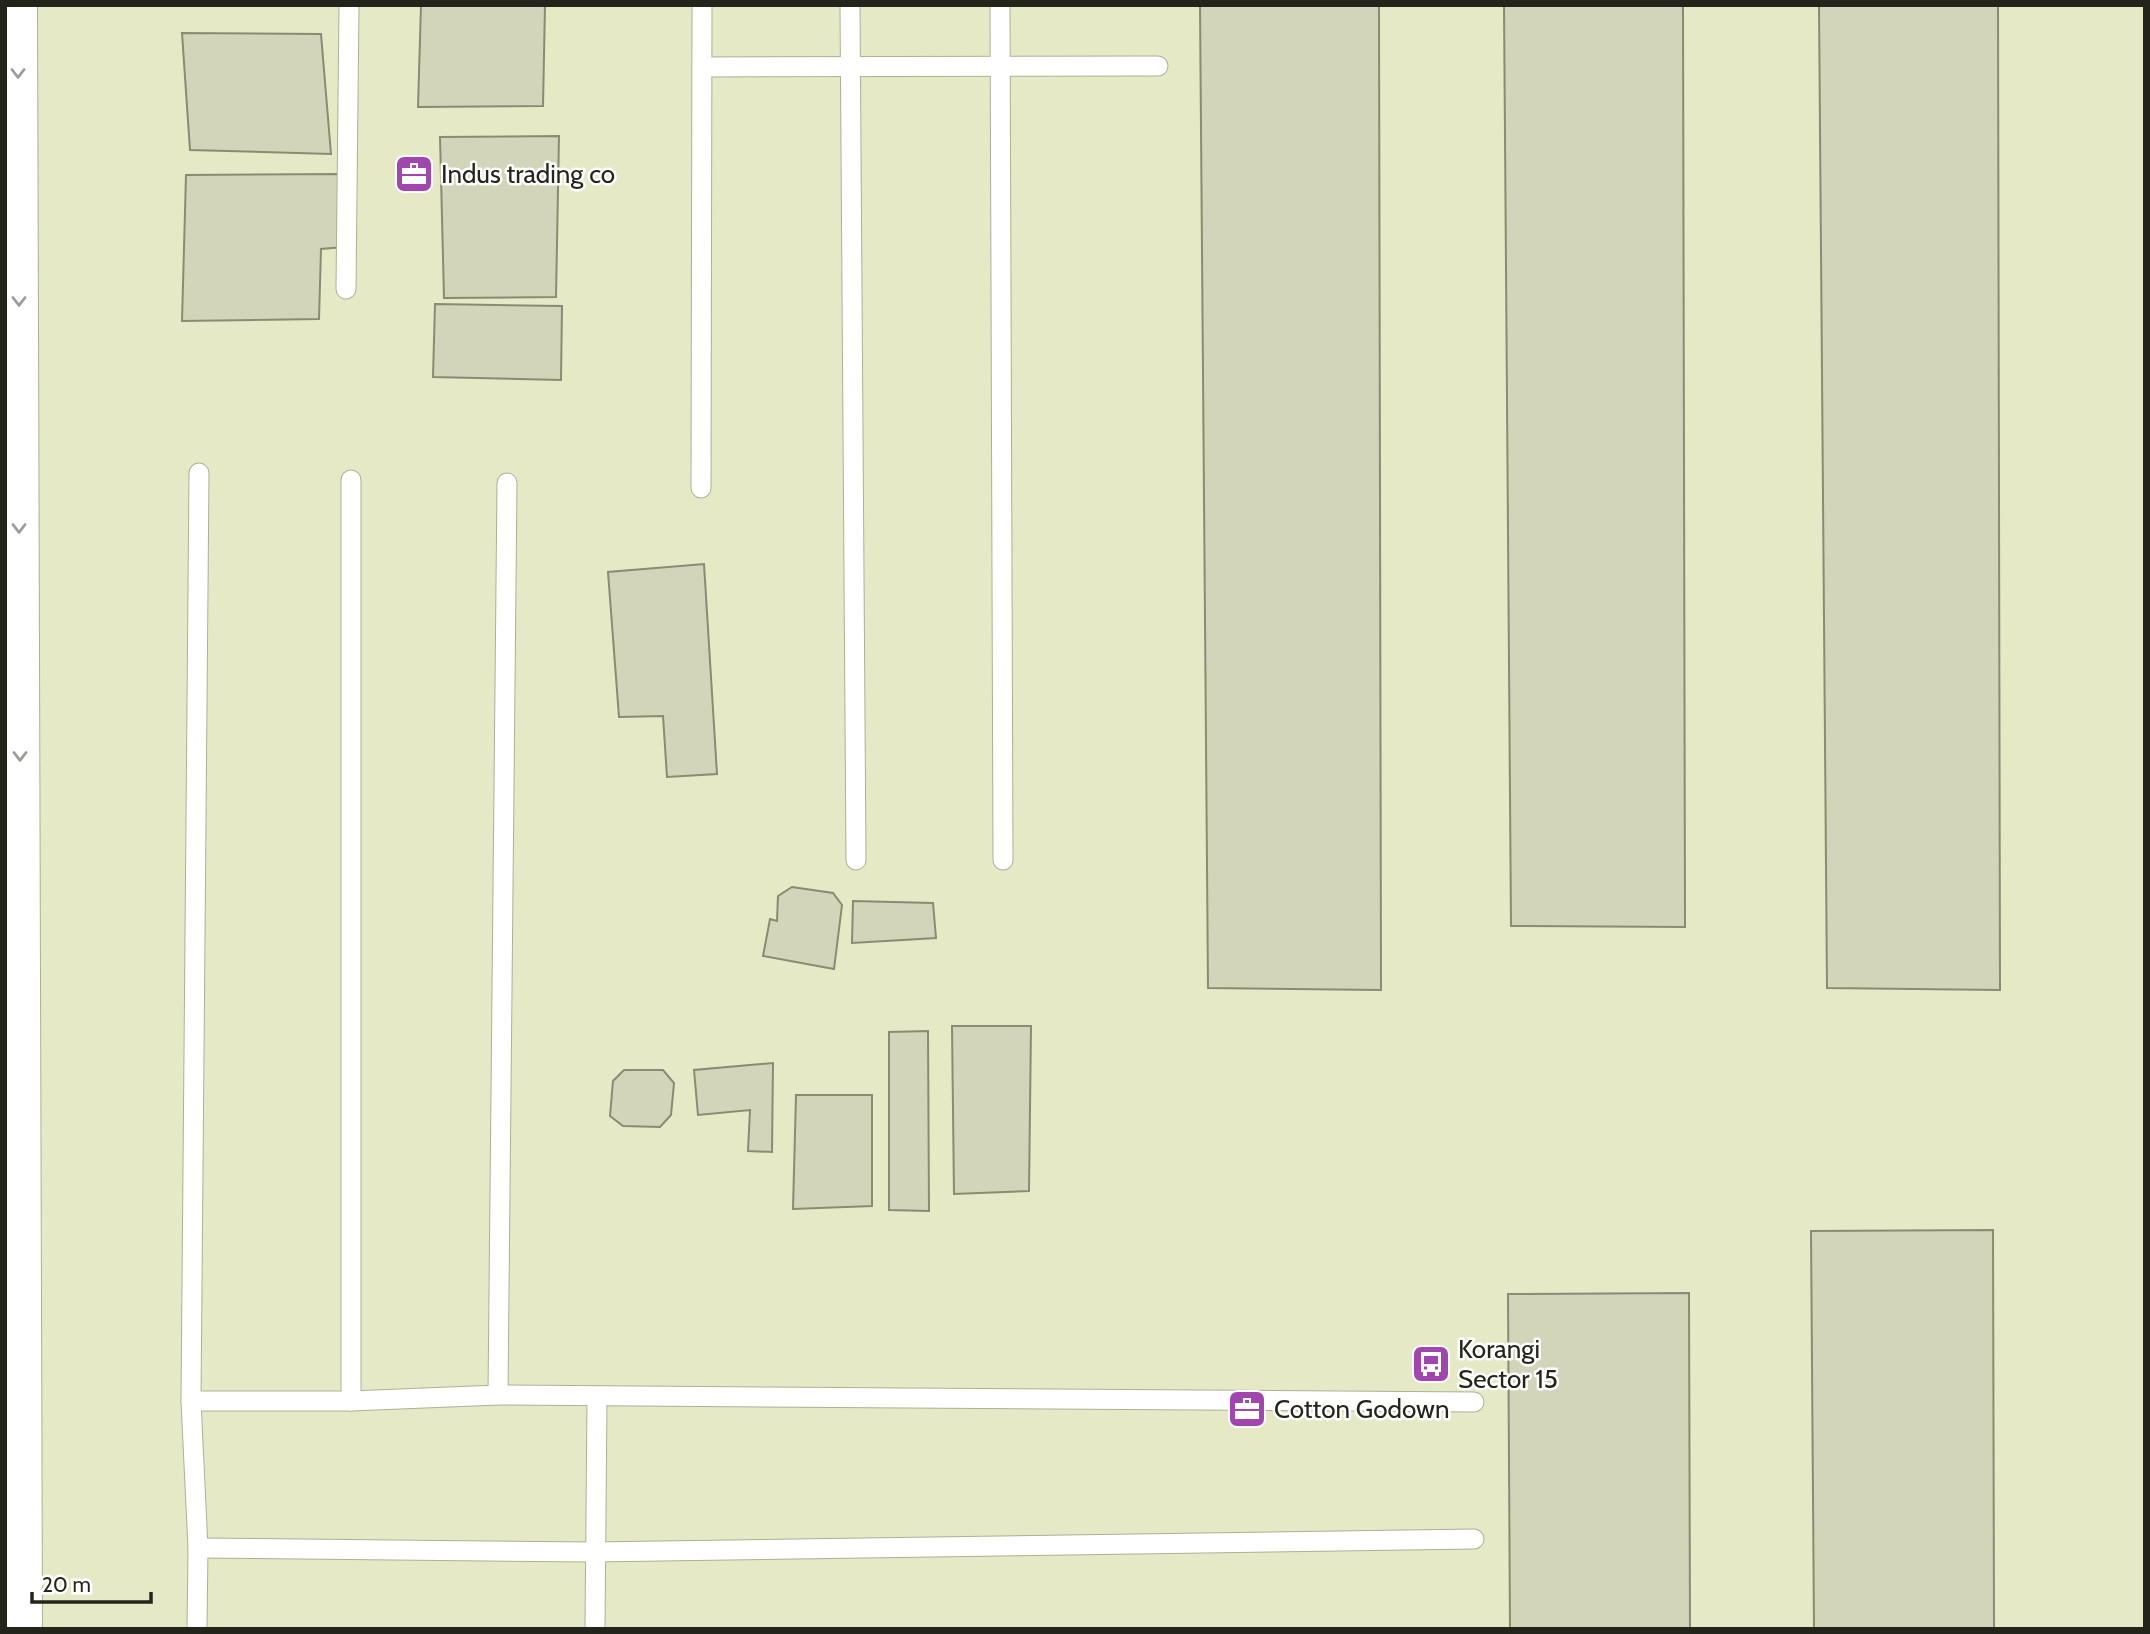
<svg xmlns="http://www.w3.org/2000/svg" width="2150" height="1634" viewBox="0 0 2150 1634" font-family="Cabin,sans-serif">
<rect width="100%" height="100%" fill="#f1f4d8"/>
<rect fill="#e5e9c6" x="5" y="5" width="2140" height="1624"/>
<g fill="#d2d5ba" stroke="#898c72" stroke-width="2">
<polygon points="421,5 545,5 543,106 418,107"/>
<polygon points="1200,5 1379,5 1381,990 1208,988"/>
<polygon points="1504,5 1683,5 1685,927 1511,926"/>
<polygon points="1819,5 1998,5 2000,990 1827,988"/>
<polygon points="182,33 321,34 331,154 190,150"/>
<polygon points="559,136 556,297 444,298 440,137"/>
<polygon points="343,174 344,247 321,249 319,319 182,321 186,175"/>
<polygon points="435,304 562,306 561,380 433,377"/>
<polygon points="704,564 717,774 667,777 663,716 619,717 608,572"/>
<polygon points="792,887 833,893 842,905 834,969 763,956 770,919 777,921 778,896"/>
<polygon points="853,901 933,903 936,938 852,943"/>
<polygon points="952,1026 1031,1026 1029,1191 954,1194"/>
<polygon points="928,1031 929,1211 889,1210 889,1032"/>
<polygon points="773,1063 772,1152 748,1151 750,1110 698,1115 694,1070"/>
<polygon points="624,1070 663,1070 674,1083 671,1115 660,1127 623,1126 610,1116 613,1081"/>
<polygon points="796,1095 872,1095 872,1206 793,1209"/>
<polygon points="1993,1230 1994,1629 1814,1629 1811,1231"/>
<polygon points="1689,1293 1690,1629 1510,1629 1508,1294"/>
</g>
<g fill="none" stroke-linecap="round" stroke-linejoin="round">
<defs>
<g id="lane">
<polyline points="850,5 856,860"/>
<polyline points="1000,5 1003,860"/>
<polyline points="703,67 1158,66"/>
<polyline points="346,289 349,5"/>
<polyline points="701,488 702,5"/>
<polyline points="498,1395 507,483"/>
<polyline points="191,1401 351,1401 498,1395 1474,1402"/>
<polyline points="351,1401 351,480"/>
<polyline points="198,1548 593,1552 1474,1539"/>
<polyline points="197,1629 198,1548 191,1401 199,473"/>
<polyline points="595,1629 597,1398"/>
</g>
<polyline id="street" points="18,5 23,1629"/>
</defs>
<use href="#lane" stroke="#adb095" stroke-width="21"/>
<use href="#street" stroke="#adb095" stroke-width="40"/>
<use href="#lane" stroke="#fff" stroke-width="19"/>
<use href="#street" stroke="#fff" stroke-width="38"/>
</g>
<defs><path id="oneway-chevron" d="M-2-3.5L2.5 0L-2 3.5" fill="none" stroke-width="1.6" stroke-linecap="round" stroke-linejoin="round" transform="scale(1.75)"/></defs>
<g stroke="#9c9d98">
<use href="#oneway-chevron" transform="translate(18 73) rotate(90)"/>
<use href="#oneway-chevron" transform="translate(19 301) rotate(90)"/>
<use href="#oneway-chevron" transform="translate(19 528) rotate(90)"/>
<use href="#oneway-chevron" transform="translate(20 756) rotate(90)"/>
</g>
<defs>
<symbol id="office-square" viewBox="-11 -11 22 22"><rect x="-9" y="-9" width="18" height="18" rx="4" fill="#a145af" stroke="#fff"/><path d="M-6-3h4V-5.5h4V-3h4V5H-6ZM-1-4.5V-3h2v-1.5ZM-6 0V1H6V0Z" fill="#fff"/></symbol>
<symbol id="bus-square" viewBox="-11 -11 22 22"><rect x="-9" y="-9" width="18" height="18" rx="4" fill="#a145af" stroke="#fff"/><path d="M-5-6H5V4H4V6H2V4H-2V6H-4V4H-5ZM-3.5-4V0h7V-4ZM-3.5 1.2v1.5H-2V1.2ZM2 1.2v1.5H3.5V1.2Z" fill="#fff"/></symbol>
</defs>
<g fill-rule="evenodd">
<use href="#office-square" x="392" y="152" width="44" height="44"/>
<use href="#bus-square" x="1409" y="1342" width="44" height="44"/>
<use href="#office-square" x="1225" y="1387" width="44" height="44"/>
</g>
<g text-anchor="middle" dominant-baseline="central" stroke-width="5" stroke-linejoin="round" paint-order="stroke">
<g font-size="26" fill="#24251a" stroke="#fff" text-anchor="start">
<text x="441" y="174">Indus trading co</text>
<text x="1458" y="1349">Korangi<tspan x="1458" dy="30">Sector 15</tspan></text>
<text x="1274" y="1409">Cotton Godown</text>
</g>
</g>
<rect width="2150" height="1634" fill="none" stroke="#24251a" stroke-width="14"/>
<path d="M32 1592v10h119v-10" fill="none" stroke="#24251a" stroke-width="3.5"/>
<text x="42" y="1592" font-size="21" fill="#24251a" stroke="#ffffff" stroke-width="5" paint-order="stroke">20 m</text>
</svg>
